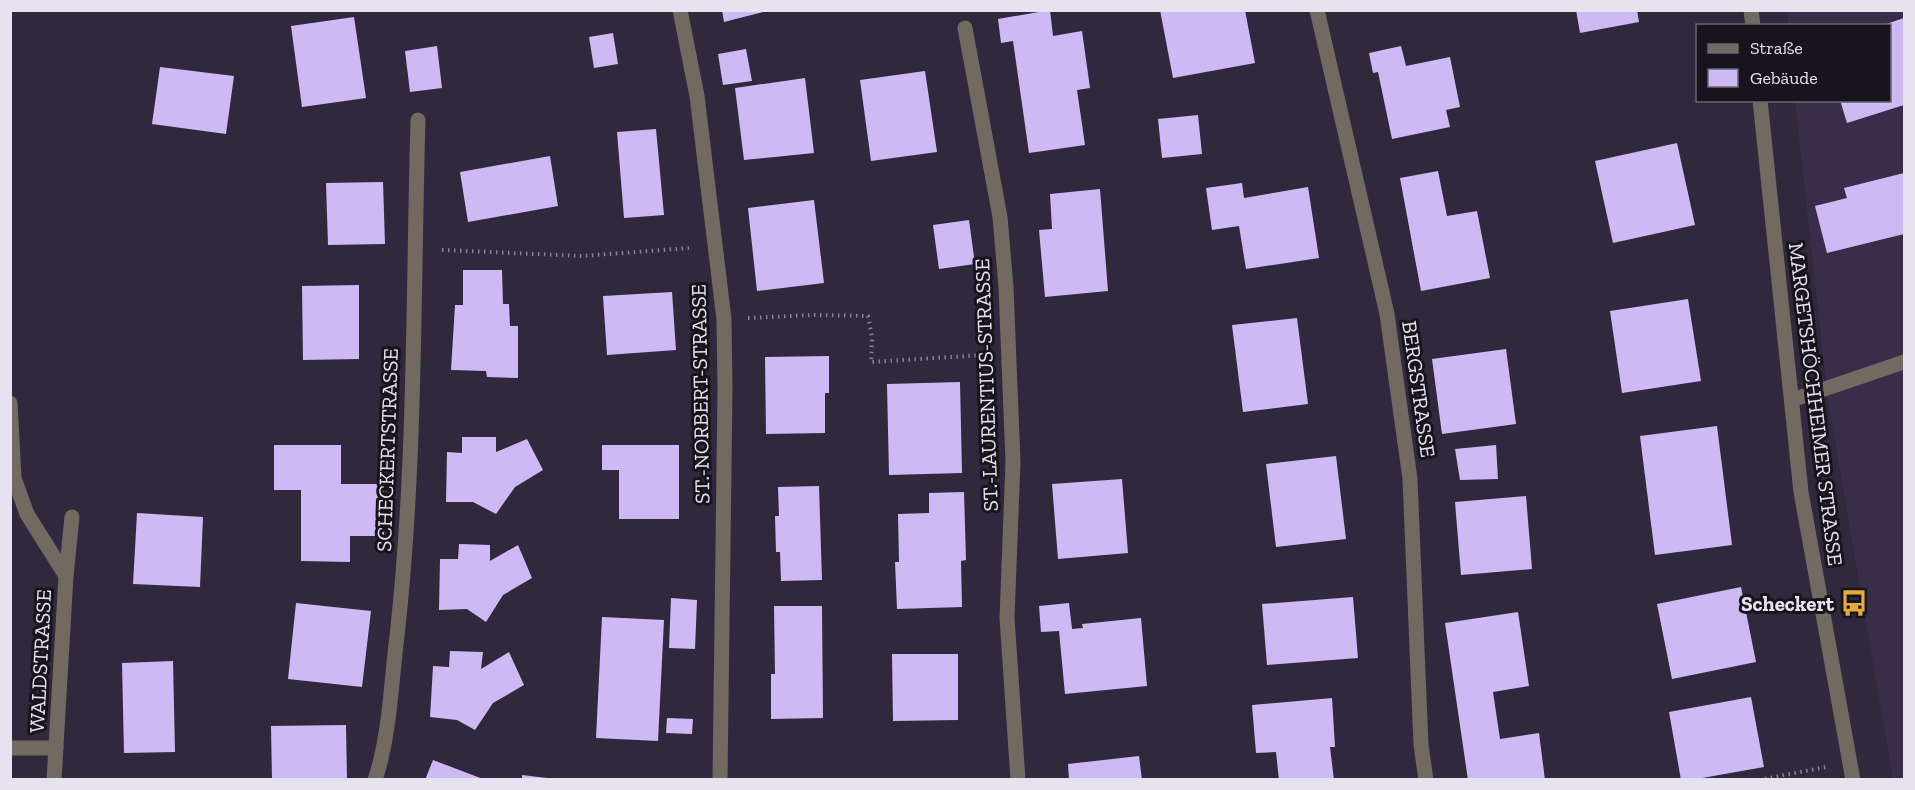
<svg xmlns="http://www.w3.org/2000/svg" width="1915" height="790" viewBox="0 0 1915 790" font-family="'Zilla Slab',serif">
<rect width="100%" height="100%" fill="#30293d"/>
<polygon fill="#382e49" points="1787,11 1904,11 1904,779 1893,779 1828,400 1795,101 1890,100 1890,26 1788,25"/>
<g fill="#cfb9f5">
<polygon points="722,10 767,10 767,11 724,22"/>
<polygon points="1050,10 1053,36 1082,31 1090,88 1077,90 1085,145 1029,153 1013,41 1001,43 998,19"/>
<polygon points="1160,10 1245,10 1255,63 1173,78"/>
<polygon points="1576,10 1637,10 1639,22 1580,33"/>
<polygon points="354,17 366,98 302,107 291,26"/>
<polygon points="1904,18 1904,105 1847,123 1840,100 1890,100 1890,26 1883,25"/>
<polygon points="613,33 618,64 594,68 589,37"/>
<polygon points="437,46 442,88 410,92 405,51"/>
<polygon points="1401,46 1406,66 1450,57 1460,107 1446,110 1450,127 1392,139 1378,72 1373,73 1369,53"/>
<polygon points="746,49 752,81 723,85 718,54"/>
<polygon points="160,67 234,76 226,134 152,124"/>
<polygon points="925,71 937,152 871,161 860,80"/>
<polygon points="805,78 814,153 744,160 735,88"/>
<polygon points="1198,115 1202,154 1162,158 1158,119"/>
<polygon points="656,129 664,215 624,218 617,132"/>
<polygon points="1677,143 1695,225 1613,243 1595,161"/>
<polygon points="550,156 558,206 468,222 460,172"/>
<polygon points="1438,171 1447,216 1477,211 1490,278 1421,291 1400,178"/>
<polygon points="1904,173 1904,234 1827,253 1815,206 1847,198 1844,188"/>
<polygon points="383,182 385,244 328,245 326,183"/>
<polygon points="1242,183 1244,198 1308,187 1319,258 1246,269 1239,226 1212,230 1206,188"/>
<polygon points="1100,189 1108,291 1045,297 1039,230 1052,229 1050,194"/>
<polygon points="814,200 824,283 757,291 748,208"/>
<polygon points="969,220 975,264 939,269 933,225"/>
<polygon points="463,270 502,270 503,304 509,304 510,326 518,326 518,378 487,377 486,371 451,370 455,305 463,305"/>
<polygon points="359,285 359,359 303,360 302,286"/>
<polygon points="672,292 676,350 607,355 603,296"/>
<polygon points="1688,299 1701,381 1622,393 1610,311"/>
<polygon points="1297,318 1308,404 1243,412 1232,325"/>
<polygon points="1506,349 1516,424 1442,434 1432,359"/>
<polygon points="829,356 829,393 825,393 825,433 766,434 765,357"/>
<polygon points="960,382 962,473 889,475 887,384"/>
<polygon points="1717,426 1732,545 1655,555 1640,436"/>
<polygon points="462,437 496,437 496,452 527,439 543,470 515,487 496,514 473,502 446,502 447,452 462,453"/>
<polygon points="274,445 341,445 341,484 384,484 384,536 350,536 350,562 301,561 301,490 274,490"/>
<polygon points="602,445 679,445 679,519 619,519 619,470 602,470"/>
<polygon points="1496,445 1498,479 1460,480 1455,449"/>
<polygon points="1336,456 1346,539 1276,547 1266,464"/>
<polygon points="1122,479 1128,553 1058,559 1052,484"/>
<polygon points="819,486 822,580 781,581 780,552 776,552 775,516 779,516 778,487"/>
<polygon points="964,492 966,560 961,561 962,607 897,609 895,562 899,562 898,514 929,513 929,493"/>
<polygon points="1526,496 1532,569 1461,575 1455,502"/>
<polygon points="137,513 203,517 200,587 133,584"/>
<polygon points="459,544 490,545 490,561 518,545 532,578 503,595 486,622 467,609 439,610 440,559 458,559"/>
<polygon points="1741,587 1756,662 1672,679 1657,604"/>
<polygon points="1353,597 1358,658 1267,665 1262,604"/>
<polygon points="671,598 697,600 695,649 669,648"/>
<polygon points="296,603 371,611 362,687 288,679"/>
<polygon points="1069,603 1072,629 1083,628 1082,624 1141,618 1147,686 1065,694 1059,631 1041,632 1039,606"/>
<polygon points="774,606 822,606 823,718 771,719 771,674 775,674"/>
<polygon points="1518,612 1529,686 1493,692 1500,739 1539,733 1545,780 1468,780 1445,623"/>
<polygon points="602,617 664,620 658,741 596,738"/>
<polygon points="450,651 483,652 481,669 509,652 524,685 493,703 475,730 457,720 430,717 433,666 449,667"/>
<polygon points="892,654 958,654 958,720 893,721"/>
<polygon points="173,661 175,752 124,753 122,663"/>
<polygon points="1751,697 1764,767 1691,780 1681,780 1669,712"/>
<polygon points="1332,698 1335,747 1330,747 1334,780 1279,780 1276,752 1256,753 1252,705"/>
<polygon points="667,718 693,719 692,734 666,733"/>
<polygon points="346,725 347,780 272,780 271,726"/>
<polygon points="1139,756 1142,780 1069,780 1068,764"/>
<polygon points="433,760 483,779 483,780 425,780"/>
<polygon points="522,775 547,778 547,780 522,780"/>
</g>
<g fill="none" stroke-linecap="round" stroke-linejoin="round">
<g stroke="#898394" stroke-width="4" stroke-dasharray="1.5 4.5" stroke-linecap="butt">
<polyline points="442,250 582,256 689,248"/>
<polyline points="748,318 814,315 868,316 872,338 871,362 983,355"/>
<polyline points="1759,780 1826,767"/>
</g>
<polyline stroke="#706a60" stroke-width="15" points="1792,400 1904,362"/>
<g stroke="#706a60" stroke-width="15">
<polyline points="680,10 697,96 724,319 725,389 720,780"/>
<polyline points="1317,10 1387,314 1410,479 1421,745 1426,780"/>
<polyline points="965,28 1000,217 1006,287 1013,462 1007,618 1018,780"/>
<polyline points="10,403 14,478 27,514 66,576"/>
<polyline points="10,748 56,748"/>
<polyline points="54,780 66,576 72,517"/>
<path d="M 375,780 C 390,735 391,683 397,636 C 416,466 413,291 418,120"/>
</g>
<g stroke="#706a60" stroke-width="15">
<polyline points="1751,10 1753,26"/>
<polyline points="1760,100 1801,492 1853,780"/>
</g>
</g>
<defs>
<symbol id="bus-bare" viewBox="-9 -9 18 18"><path d="M-5-6H5V4H4V6H2V4H-2V6H-4V4H-5ZM-3.5-4V0h7V-4ZM-3.5 1.2v1.5H-2V1.2ZM2 1.2v1.5H3.5V1.2Z" fill="#e4ad35" stroke="#17141d" stroke-width="2.5" paint-order="stroke"/></symbol>
</defs>
<g fill-rule="evenodd">
<use href="#bus-bare" x="1835" y="584" width="38" height="38"/>
</g>
<g text-anchor="middle" dominant-baseline="central" stroke-width="6" stroke-linejoin="round" paint-order="stroke">
<g font-size="21" fill="#e6e2ef" stroke="#17141d">
<text transform="translate(986 385) rotate(-92)">ST.-LAURENTIUS-STRASSE</text>
<text transform="translate(1419 389) rotate(82)">BERGSTRASSE</text>
<text transform="translate(700 394) rotate(-91)">ST.-NORBERT-STRASSE</text>
<text transform="translate(1816 404) rotate(83)">MARGETSHÖCHHEIMER STRASSE</text>
<text transform="translate(387 450) rotate(-88)">SCHECKERTSTRASSE</text>
<text transform="translate(40 661) rotate(-87)">WALDSTRASSE</text>
</g>
<g font-size="21" font-weight="bold" fill="#e6e2ef" stroke="#17141d" text-anchor="end">
<text x="1834" y="603">Scheckert</text>
</g>
</g>
<rect width="1915" height="790" fill="none" stroke="#e6e2ef" stroke-width="24"/>
<rect x="1696" y="24" width="195" height="78" fill="#17141d" stroke="#6a6671" stroke-width="1.5"/>
<rect x="1708" y="44" width="30" height="9" fill="#706a60" stroke="#6a6671" stroke-width="1.5"/>
<text x="1750" y="54" font-size="18" fill="#e6e2ef">Straße</text>
<rect x="1708" y="69" width="30" height="18" fill="#cfb9f5" stroke="#6a6671" stroke-width="1.5"/>
<text x="1750" y="84" font-size="18" fill="#e6e2ef">Gebäude</text>
</svg>
